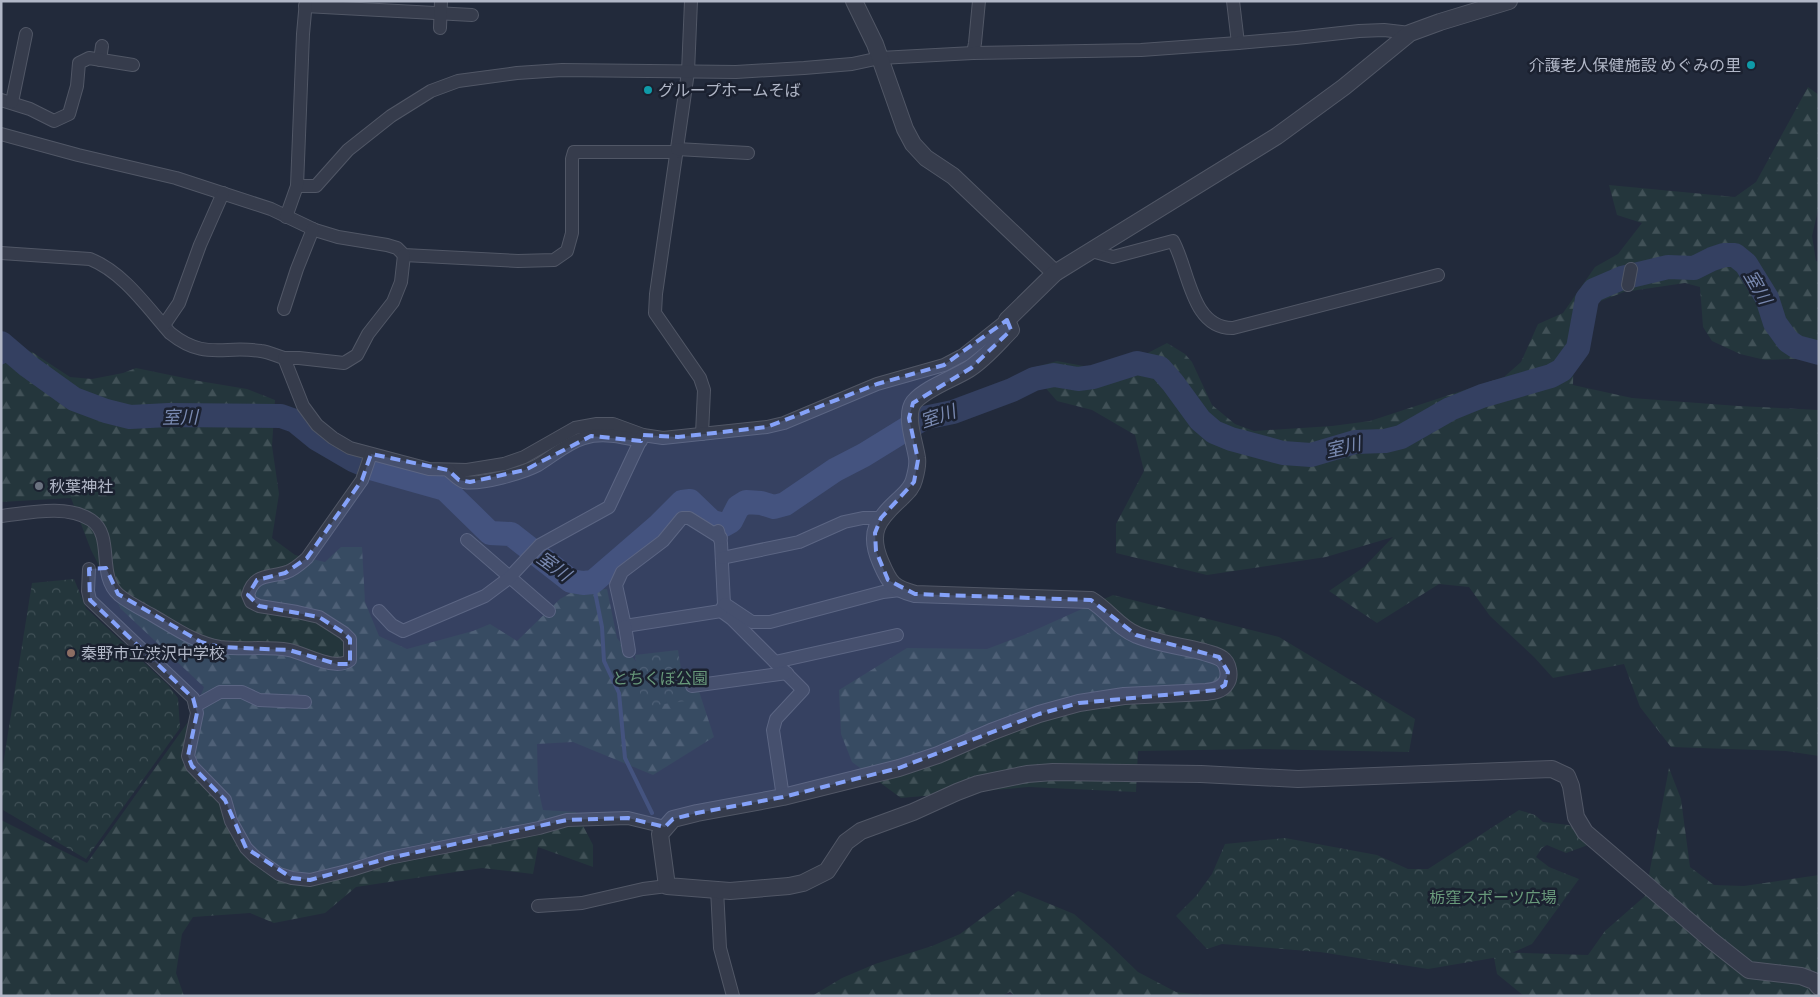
<svg xmlns="http://www.w3.org/2000/svg" width="1820" height="997" viewBox="0 0 1820 997" font-family="'Space Grotesk','Noto Sans JP',sans-serif">
<defs>
<pattern id="forest-firs" width="22" height="20" patternUnits="userSpaceOnUse" patternTransform="scale(1.25)"><rect width="22" height="20" fill="#24363c"/><path d="M5 1l3.5 6h-7zM16 11l3.5 6h-7z" fill="#415157"/></pattern>
<pattern id="park-crowns" width="20" height="18" patternUnits="userSpaceOnUse" patternTransform="scale(1.25)"><rect width="20" height="18" fill="#24363c"/><path d="M2 6a3 3 0 1 1 6 0M12 15a3 3 0 1 1 6 0" fill="none" stroke="#415157"/></pattern>
</defs>
<rect width="100%" height="100%" fill="#222a3b"/>
<g fill="url(#forest-firs)">
<polygon points="1808,87 1819,95 1819,206 1812,236 1816,261 1819,262 1819,358 1765,360 1740,354 1712,341 1703,327 1700,287 1685,283 1624,292 1596,303 1574,326 1573,385 1632,398 1738,406 1819,410 1819,756 1786,751 1671,747 1640,707 1624,664 1553,678 1534,657 1490,616 1469,587 1439,584 1377,623 1329,591 1364,567 1393,537 1326,557 1207,575 1116,553 1116,524 1144,471 1135,435 1092,410 1057,401 1029,369 1057,361 1089,367 1144,355 1167,343 1185,354 1192,362 1212,405 1235,424 1254,431 1332,426 1370,421 1504,377 1521,362 1538,324 1563,313 1595,267 1618,254 1642,223 1617,215 1609,185 1735,197 1756,182"/>
<polygon points="1,344 32,352 70,377 92,379 123,373 136,368 199,381 247,389 275,400 272,446 279,494 272,538 295,555 325,562 341,547 362,547 365,602 379,636 407,649 473,631 490,624 517,641 560,599 576,590 607,589 617,638 647,675 693,673 714,737 653,775 573,742 537,744 538,788 543,810 576,812 593,845 593,867 538,847 533,874 482,868 356,887 325,913 274,923 250,913 193,917 182,934 176,973 184,996 1,996 1,820 87,863 193,715 204,687 121,609 91,550 71,498 1,502"/>
<polygon points="1113,595 1279,637 1415,719 1409,752 1261,749 1138,751 1136,792 1029,787 901,798 852,762 841,734 839,690 907,648 987,649 1024,635"/>
<polygon points="1669,768 1681,799 1690,867 1714,885 1744,886 1819,875 1819,996 1524,996 1497,974 1493,952 1588,955 1605,931 1645,896"/>
<polygon points="1018,891 1074,914 1110,945 1138,972 1176,992 1212,996 1015,996 1010,992 1001,996 812,996 842,978 875,964 932,946 960,934"/>
</g>
<g fill="url(#park-crowns)">
<polygon points="74,579 86,608 168,685 178,698 180,728 86,859 3,810 1,777 32,583"/>
<polygon points="678,650 686,701 642,707 635,655"/>
<polygon points="1519,810 1535,815 1543,822 1569,825 1591,844 1566,853 1547,845 1542,848 1536,857 1549,867 1579,879 1532,944 1505,956 1428,969 1320,952 1222,944 1207,949 1176,916 1196,896 1212,874 1225,844 1285,838 1377,855 1408,869 1428,869"/>
</g>
<g fill="none" stroke-linecap="round" stroke-linejoin="round">
<g stroke="#344061" stroke-width="4">
<polyline points="1,363 16,356"/>
<polyline points="593,582 602,627 604,661 619,693 625,758 652,813"/>
</g>
<polyline stroke="#344061" stroke-width="24" points="1,343 28,366 74,399 106,411 130,417 169,415 281,416 295,421 317,439 353,460 374,469 445,489 490,533 511,534 571,581 583,583 593,582 659,525 682,502 690,501 712,522 724,525 731,521 738,507 746,502 761,503 774,507 785,504 835,470 864,455 924,418 953,412 1012,390 1034,379 1054,375 1078,379 1093,377 1137,363 1160,368 1173,383 1200,420 1214,432 1231,439 1283,453 1311,455 1355,442 1385,441 1401,437 1450,409 1482,396 1551,376 1562,370 1578,348 1587,299 1594,290 1622,278 1668,267 1694,268 1712,259 1724,255 1735,255 1746,264 1767,298 1775,323 1788,341 1797,347 1819,353"/>
<defs>
<g id="minor">
<polyline points="691,1 688,72 656,294 655,313 700,378 704,390 702,434"/>
<polyline points="1233,1 1238,43"/>
<polyline points="305,6 472,15"/>
<polyline points="440,28 441,1"/>
<polyline points="973,53 975,43 979,1"/>
<polyline points="100,60 102,46"/>
<polyline points="1,100 30,109 54,121 69,114 77,86 79,63 89,58 133,65"/>
<polyline points="12,102 26,34"/>
<polyline points="1,134 78,155 176,178 271,209 315,230 338,237 387,245 397,248 404,255 518,261 554,260 567,251 572,233 572,159 574,152 677,152"/>
<polyline points="677,149 748,153"/>
<polyline points="297,186 316,186 348,150 391,116 431,91 458,81 517,73 562,70 736,72 804,68 852,64 880,58 973,53 1141,50 1238,43 1296,38 1359,31 1384,30 1410,33"/>
<polyline points="286,217 297,186 303,34 306,1"/>
<path d="M 1092,251 L 1113,257 L 1173,241 C 1189,269 1191,329 1233,328 L 1438,275"/>
<path d="M 1,253 L 90,259 C 123,272 147,307 170,333 C 205,361 223,345 261,351 C 269,352 277,356 284,358 L 303,406 L 317,425 L 333,438 L 350,448 L 429,469 L 467,470 L 504,464 L 524,457 L 575,428 L 597,424 L 613,424 L 643,435 L 663,438 L 767,427 L 784,423 L 877,384 L 944,365 L 963,355 L 1007,320"/>
<polyline points="1628,285 1631,269"/>
<polyline points="284,309 297,269 313,229"/>
<polyline points="164,325 179,303 200,245 223,193"/>
<polyline points="284,358 299,358 344,363 357,355 368,334 393,302 401,282 404,255"/>
<path d="M 448,470 C 453,474 458,480 464,482 C 481,485 523,473 538,465 C 553,456 567,443 584,438 C 602,432 623,437 641,441"/>
<path d="M 1,516 C 28,513 67,504 91,520 C 115,536 96,575 119,595 C 129,603 141,609 152,615 C 173,627 195,643 220,647 C 243,650 266,646 289,650 C 305,653 335,672 350,660 L 350,639 L 344,633 L 319,617 L 297,612 L 259,606 L 251,602 L 248,595 C 254,573 269,578 287,572 C 295,569 300,564 307,558 L 362,480 L 371,454"/>
<polyline points="718,531 721,543 724,604 721,611 732,619 803,690 776,719 773,730 783,797"/>
<polyline points="721,538 689,518 682,518 663,541 622,572 616,585 625,626 721,611"/>
<polyline points="467,540 549,611"/>
<polyline points="722,558 799,542 844,522 863,518 881,518"/>
<polyline points="89,569 88,591 90,600 193,698 197,713 188,756 192,766 225,800 231,821 246,848 255,857 279,874 292,878 310,880 351,870 389,858 539,828 567,820 628,818 665,827"/>
<polyline points="725,604 752,622 770,622 883,592 900,590"/>
<polyline points="379,611 392,625 403,631 485,596 509,578 540,545 609,507 643,435"/>
<polyline points="625,626 629,651"/>
<polyline points="775,662 897,635"/>
<polyline points="692,686 787,673"/>
<polyline points="195,706 220,692 242,692 259,700 305,702"/>
<polyline points="717,889 720,948 733,996"/>
<polyline points="538,906 582,903 643,889 667,886"/>
</g>
<g id="tertiary">
<polyline points="854,1 875,44 905,129 913,144 926,158 953,176 1055,273"/>
<path d="M 1509,1 L 1440,22 L 1410,33 L 1344,87 L 1277,136 L 1055,273 L 1007,320 L 1011,330 C 998,343 985,359 969,369 C 953,379 926,388 914,402 C 904,415 915,443 917,458 C 918,464 916,473 914,480 C 912,488 907,492 901,498 C 878,519 867,532 881,563 C 890,584 893,588 915,594 L 1091,600 C 1108,610 1119,628 1137,635 C 1158,644 1182,646 1204,652 C 1209,654 1217,655 1222,659 C 1228,663 1231,676 1226,683 C 1222,690 1214,691 1206,692 L 1124,696 L 1079,703 L 1039,714 L 991,732 L 938,755 L 899,768 L 783,797 L 697,813 L 673,819 L 660,834 L 667,886 L 730,891 L 789,886 L 803,883 L 827,871 L 846,842 L 861,831 L 913,812 L 957,792 L 978,784 L 1027,774 L 1053,772 L 1201,774 L 1298,779 L 1552,769 L 1567,776 L 1571,786 L 1576,817 L 1585,832 L 1711,940 L 1749,970 L 1801,976 L 1814,981 L 1819,987"/>
</g>
</defs>
<use href="#minor" stroke="#515766" stroke-width="14"/>
<use href="#tertiary" stroke="#515766" stroke-width="18"/>
<use href="#minor" stroke="#363c4c" stroke-width="12"/>
<use href="#tertiary" stroke="#363c4c" stroke-width="16"/>
</g>
<path fill="#85a2f9" fill-opacity="0.2" stroke="#85a2f9" stroke-width="4" stroke-dasharray="10 6" stroke-linejoin="round" d="M 1007,320 L 1011,330 L 971,368 L 913,403 L 909,418 L 918,460 L 914,482 L 881,518 L 875,533 L 876,551 L 888,580 L 915,594 L 1091,600 L 1136,635 L 1219,657 L 1228,672 L 1225,685 L 1217,690 L 1079,703 L 1039,714 L 899,768 L 783,797 L 697,813 L 673,819 L 665,827 L 628,818 L 567,820 L 389,858 L 310,880 L 292,878 L 246,848 L 225,800 L 192,766 L 188,756 L 197,713 L 193,698 L 90,600 L 89,569 L 106,568 L 118,594 L 201,642 L 220,647 L 289,650 L 337,664 L 350,664 L 350,639 L 344,633 L 319,617 L 259,606 L 248,595 L 257,580 L 285,573 L 307,558 L 362,480 L 371,454 L 448,470 L 459,480 L 470,482 L 525,470 L 591,436 L 641,441 L 643,435 L 678,437 L 767,427 L 877,384 L 944,365 Z"/>
<g fill="#0f9aa8" stroke="#1b2130" stroke-width="2">
<circle cx="1751" cy="65" r="5"/>
<circle cx="648" cy="90" r="5"/>
</g>
<circle fill="#6b7280" stroke="#1b2130" stroke-width="2" cx="39" cy="486" r="5"/>
<circle fill="#8d6e63" stroke="#1b2130" stroke-width="2" cx="71" cy="653" r="5"/>
<g text-anchor="middle" dominant-baseline="central" stroke-width="5" stroke-linejoin="round" paint-order="stroke">
<g font-size="16" fill="#b1b7c7" stroke="#1b2130" text-anchor="start">
<text x="1741" y="65" text-anchor="end">介護老人保健施設 めぐみの里</text>
<text x="658" y="90">グループホームそば</text>
<text x="49" y="486">秋葉神社</text>
<text x="81" y="653">秦野市立渋沢中学校</text>
</g>
<g font-size="16" fill="#68997a" stroke="#1b2130">
<text x="660" y="678">とちくぼ公園</text>
<text x="1493" y="897">栃窪スポーツ広場</text>
</g>
<g font-size="18" font-style="italic" fill="#7989b0" stroke="#1b2130">
<text transform="translate(1758 287) rotate(60)">室川</text>
<text transform="translate(938 416) rotate(-19)">室川</text>
<text transform="translate(180 417) rotate(-1)">室川</text>
<text transform="translate(1343 447) rotate(-13)">室川</text>
<text transform="translate(554 566) rotate(36)">室川</text>
</g>
</g>
<rect width="1820" height="997" fill="none" stroke="#b1b7c7" stroke-width="5"/>
</svg>
